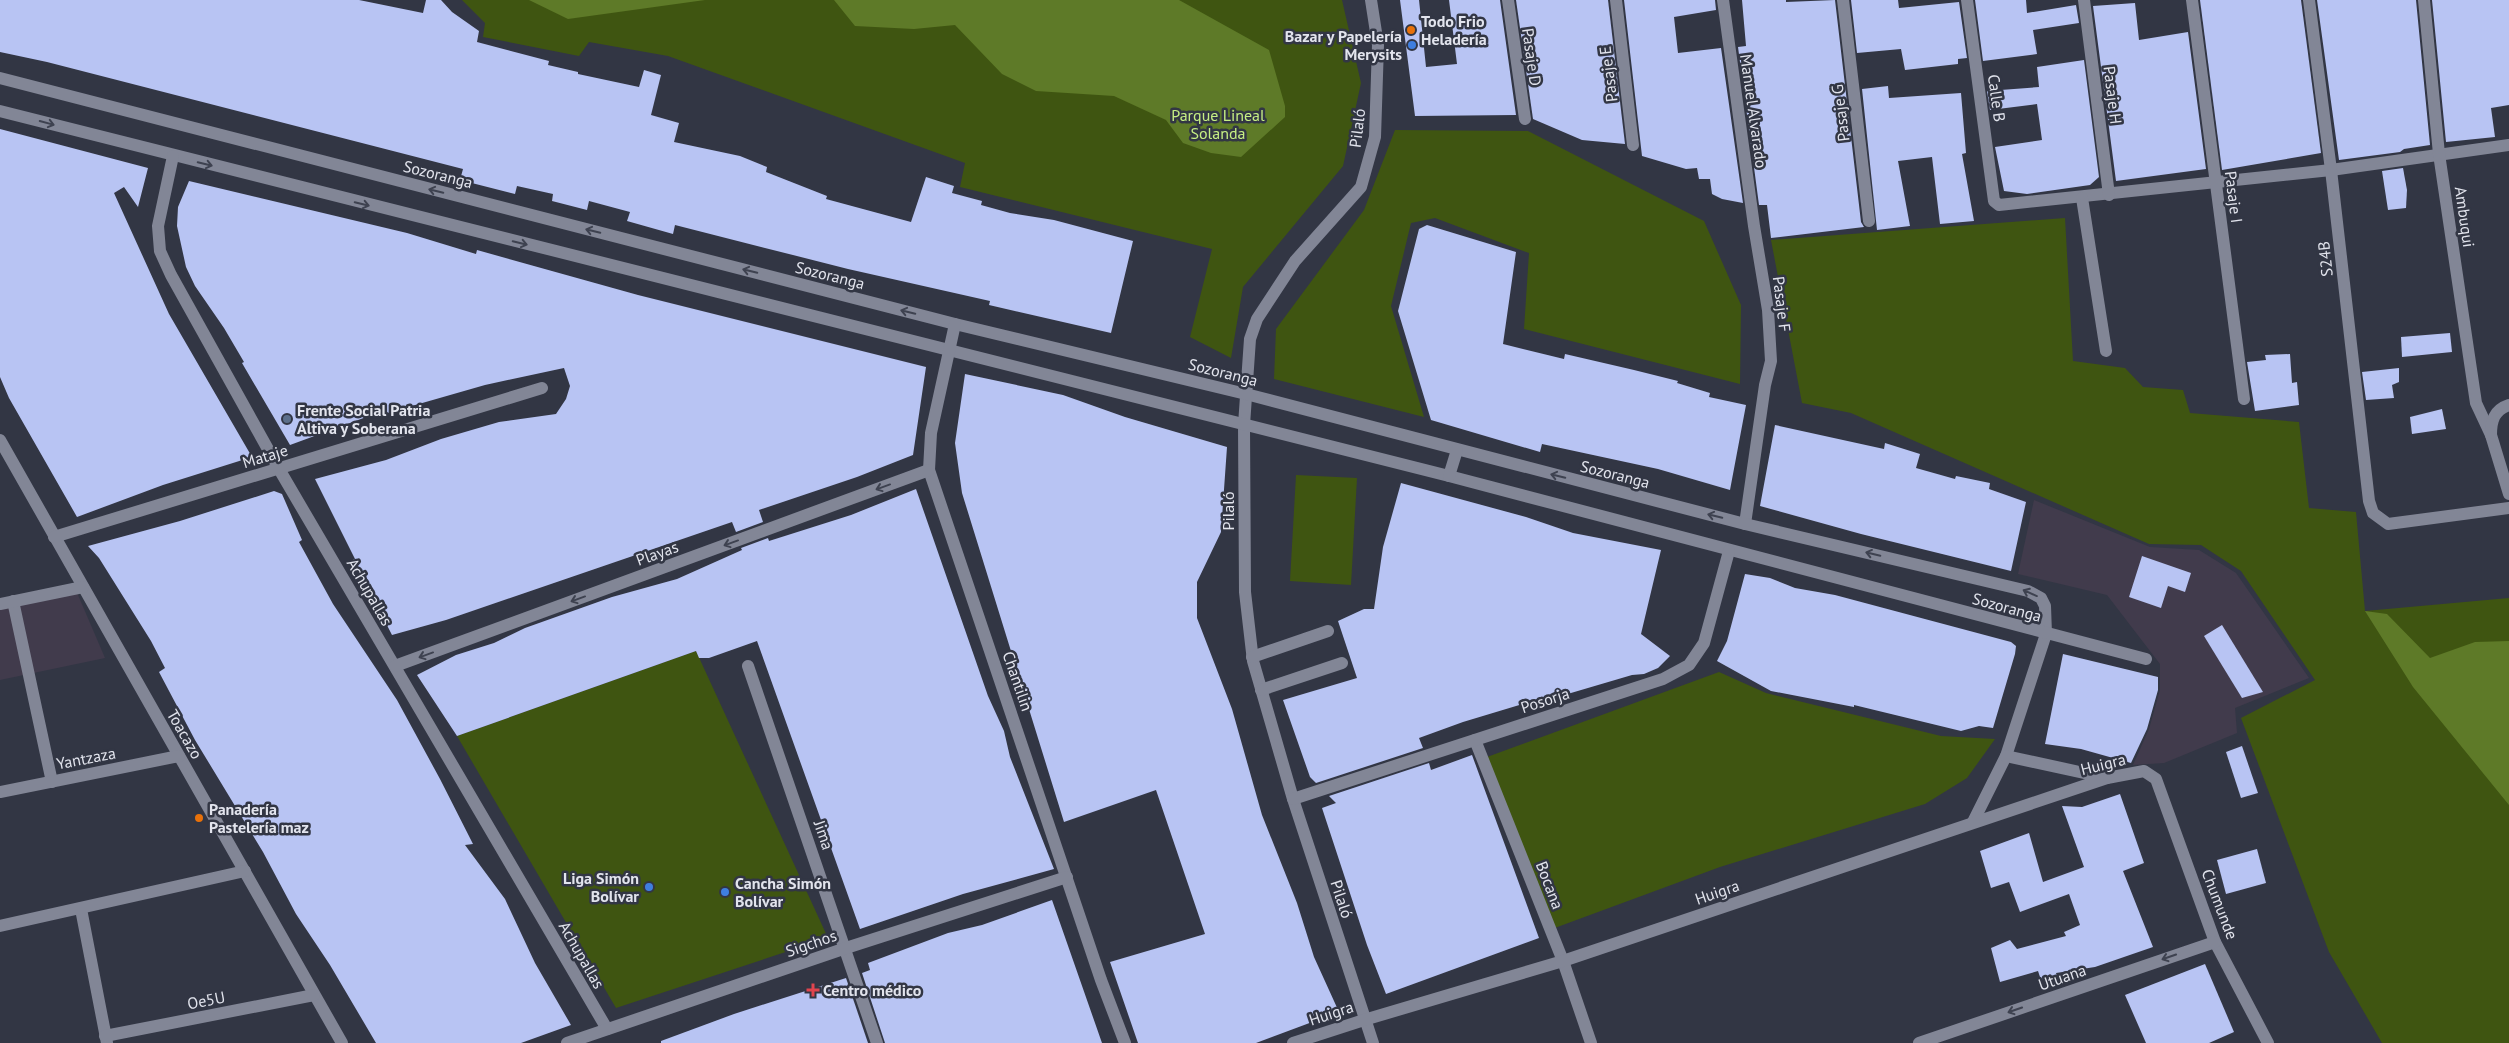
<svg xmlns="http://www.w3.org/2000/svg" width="2509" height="1043" viewBox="0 0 2509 1043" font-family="'PT Sans',sans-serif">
<rect width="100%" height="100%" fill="#323644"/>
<g fill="#413b4c">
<polygon points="2034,500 2150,547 2199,550 2236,573 2309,678 2235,708 2237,733 2164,763 2133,765 2149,729 2160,690 2160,664 2107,595 2018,574"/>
<polygon points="75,588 105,658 0,680 0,602"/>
</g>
<g fill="#3f5511">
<polygon points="462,0 1342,0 1361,83 1343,166 1243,287 1231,358 1190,337 1212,249 960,187 965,163 668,56 589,42 579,56 483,37 485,23"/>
<polygon points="1395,130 1528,131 1704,221 1741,305 1740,384 1524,329 1529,253 1435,218 1411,223 1391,306 1424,417 1274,379 1276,329 1364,210"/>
<polygon points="2065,218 2073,361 2125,368 2143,387 2183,390 2190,413 2299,422 2309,508 2356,512 2365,611 2509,598 2509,1043 2382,1043 2329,952 2241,718 2315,680 2241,571 2201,545 2149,544 1851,413 1802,403 1771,240"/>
<polygon points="1296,475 1357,478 1351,585 1290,581"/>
<polygon points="696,651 828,938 616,1008 457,736"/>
<polygon points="1719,672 1766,693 1941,736 1995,739 1967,778 1925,804 1720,867 1552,929 1487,757"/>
</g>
<g fill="#5e7a28">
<polygon points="529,0 705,0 568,19"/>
<polygon points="834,0 1179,0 1269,50 1285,106 1285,117 1241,157 1211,153 1183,143 1166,120 1114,96 1036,91 1002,74 955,25 914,29 855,26"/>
<polygon points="2365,611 2387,614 2430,658 2475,642 2509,641 2509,805 2413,687"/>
</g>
<g fill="#b8c4f3">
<polygon points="0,0 359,0 423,13 426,0 441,0 452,12 479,31 477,42 549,61 548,65 578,72 578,74 639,87 644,70 661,75 651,115 679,123 674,142 740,156 767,167 766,172 827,196 826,199 911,222 926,177 954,186 952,193 982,201 981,205 1010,213 1054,220 1133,241 1111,333 989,305 990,301 848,269 675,225 673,234 627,221 630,212 589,201 587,210 552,201 553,194 517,186 515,194 460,180 463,169 47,62 0,52"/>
<polygon points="1400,0 1419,0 1426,67 1457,64 1449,0 1500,0 1516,115 1415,116"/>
<polygon points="1516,0 1608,0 1625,144 1582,140 1533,119"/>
<polygon points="1624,0 1715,0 1716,10 1674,17 1678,53 1721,48 1743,203 1722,199 1712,194 1710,179 1699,179 1697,168 1686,169 1642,156"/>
<polygon points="1742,0 1786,0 1786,2 1835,0 1861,222 1864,227 1771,238 1767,205 1759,205 1738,47 1746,46"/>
<polygon points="1851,0 1898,0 1899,8 1959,2 1967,58 1958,59 1958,64 1905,70 1901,49 1857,53"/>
<polygon points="1975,0 2026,0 2027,13 2076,5 2079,23 2033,30 2037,54 1983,61"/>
<polygon points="2200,0 2301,0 2321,153 2222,170"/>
<polygon points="2317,0 2416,0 2430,145 2404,149 2400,152 2339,160"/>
<polygon points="2432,0 2509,0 2509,105 2491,108 2495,137 2446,142"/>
<polygon points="2135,3 2139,40 2188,32 2206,169 2116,181 2093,6"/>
<polygon points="2084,60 2099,177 2090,185 2027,194 2004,191 1995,147 2042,140 2037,104 1990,110 1987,91 2039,87 2037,67"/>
<polygon points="1888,86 1889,98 1961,93 1966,153 1962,154 1974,221 1940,224 1932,157 1898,161 1910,226 1877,230 1862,89"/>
<polygon points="0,129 148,168 138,207 124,187 114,193 169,314 252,457 163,485 77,517 9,398 0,377"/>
<polygon points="2403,168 2407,190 2406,208 2388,210 2382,171"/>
<polygon points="189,181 407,233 476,254 477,250 638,295 926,367 913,455 857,477 759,510 763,522 736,532 732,522 446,620 392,635 353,559 355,559 315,479 386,460 441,439 499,422 556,414 566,399 570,386 564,368 485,385 370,418 369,416 290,445 242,363 244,362 224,328 195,286 186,267 177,226 178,207"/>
<polygon points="1427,225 1516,252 1503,344 1564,359 1565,354 1634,370 1678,381 1677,383 1710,393 1709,397 1746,405 1730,490 1658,469 1542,444 1540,452 1431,420 1398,311 1419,229"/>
<polygon points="2450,333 2452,352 2402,357 2401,337"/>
<polygon points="2290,354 2292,383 2297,382 2299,405 2255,411 2247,362 2266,360 2265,355"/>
<polygon points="2399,368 2399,382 2392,385 2394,398 2366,400 2362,372"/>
<polygon points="965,374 1063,395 1125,417 1227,447 1221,532 1197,582 1197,618 1232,709 1262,815 1297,903 1314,957 1339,1012 1256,1043 1138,1043 1110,962 1205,934 1156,790 1064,822 962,493 955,443"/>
<polygon points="2442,409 2446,429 2412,434 2410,417"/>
<polygon points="1775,425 1884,449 1885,443 1920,454 1916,468 1955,479 1956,476 1990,483 1989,489 2026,502 2011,571 1861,534 1760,506"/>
<polygon points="1401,483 1526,517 1573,533 1661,550 1641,634 1670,656 1658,668 1644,674 1632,675 1554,698 1552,695 1463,722 1419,738 1423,748 1316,783 1310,777 1283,700 1357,678 1338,621 1364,609 1374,609 1383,547"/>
<polygon points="916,489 988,696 1004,731 1010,757 1054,869 963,894 860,929 757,641 709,658 699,658 696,651 457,736 417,675 456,655 494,643 525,628 612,597 677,579 742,550 741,548 768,538 769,541 851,515"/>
<polygon points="274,491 282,494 302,540 299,542 333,604 397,700 440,779 473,844 465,845 505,899 535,963 571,1025 521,1043 376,1043 330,965 296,914 263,852 195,740 159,672 165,668 151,641 99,558 88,546 180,521"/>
<polygon points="2142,556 2191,573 2185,592 2168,586 2161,608 2129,597"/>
<polygon points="1745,574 1770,578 1795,588 1835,595 2011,642 2016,646 2015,654 1993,728 1979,726 1961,731 1854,705 1854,707 1771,691 1717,661 1727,641"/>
<polygon points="2222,625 2263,692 2242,698 2204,636"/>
<polygon points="2063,654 2158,677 2158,690 2147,729 2131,763 2081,749 2045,744"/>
<polygon points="2242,746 2258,793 2241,798 2226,752"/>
<polygon points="1472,755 1539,938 1386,994 1367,945 1322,808 1336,803 1329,796 1429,763 1431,770"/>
<polygon points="2120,794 2144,863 2123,871 2153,947 2095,967 2056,973 2057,976 2041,980 2038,971 2000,982 1991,948 2010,940 2017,949 2066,936 2064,932 2080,925 2069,894 2020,912 2009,882 1991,888 1980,851 2029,833 2043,882 2084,867 2062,806 2082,807"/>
<polygon points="2257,849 2266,883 2226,894 2217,860"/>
<polygon points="1052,900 1102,1043 885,1043 862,973 870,970 868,963 948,933 982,925"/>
<polygon points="2205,964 2234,1032 2209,1043 2146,1043 2125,995"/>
<polygon points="846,978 868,1043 661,1043 661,1041 734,1014"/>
</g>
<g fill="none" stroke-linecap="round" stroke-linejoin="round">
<g stroke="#828696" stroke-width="12">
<polyline points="1371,0 1378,45 1375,137 1361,187 1295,261 1257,319 1250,339 1244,425 1245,592 1253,661 1293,799 1373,1043"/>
<polyline points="1508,0 1525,119"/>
<polyline points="1616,0 1633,145"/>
<polyline points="1723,0 1754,226 1768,310 1771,361 1765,385 1745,524"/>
<polyline points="1843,0 1869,221"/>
<polyline points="1967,0 1994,201 1999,205 2331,170 2509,145"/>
<polyline points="2084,0 2109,195"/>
<polyline points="2192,0 2244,399"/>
<polyline points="2309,0 2331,170 2369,501 2373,513 2388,524 2509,508"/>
<polyline points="2424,0 2439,154 2476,403 2491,435"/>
<polyline points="0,78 955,324 1246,394 1745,524 2028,591 2041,598 2045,606 2046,634 2006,756 1973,822"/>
<polyline points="0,111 1449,476 2146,659"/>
<polyline points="173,156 158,226 160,251 171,275 279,469 607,1029"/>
<polyline points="2082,198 2106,351"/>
<polyline points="955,324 931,433 929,470 1101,980 1125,1043"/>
<path d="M 2509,405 C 2494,410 2491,421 2491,435 L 2509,494"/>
<polyline points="0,440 342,1043"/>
<polyline points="1449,476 1457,450"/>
<polyline points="54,537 542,388"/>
<polyline points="13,601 52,782"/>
<polyline points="0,604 83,587"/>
<polyline points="1252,657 1328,631"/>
<polyline points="395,666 929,470"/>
<polyline points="748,666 877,1043"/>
<polyline points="1261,690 1342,663"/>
<polyline points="1475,740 1563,961 1591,1043"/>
<polyline points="2006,756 2107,778"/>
<polyline points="0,792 179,756"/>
<polyline points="1293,799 1663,679 1689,665 1704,643 1729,551"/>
<polyline points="81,909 107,1043"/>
<polyline points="0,926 245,871"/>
<polyline points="105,1036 314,995"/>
<polyline points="567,1043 846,948 1067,877"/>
<polyline points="1293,1043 1364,1020 1563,961 2107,778 2144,771 2156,779 2215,942 2268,1043"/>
<polyline points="1919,1043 2215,942"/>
</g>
</g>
<defs><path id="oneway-shaft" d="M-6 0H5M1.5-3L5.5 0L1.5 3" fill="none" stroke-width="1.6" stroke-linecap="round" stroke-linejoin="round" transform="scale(1.25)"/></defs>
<g stroke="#3e4250">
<use href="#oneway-shaft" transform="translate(47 123) rotate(15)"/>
<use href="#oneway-shaft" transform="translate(205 164) rotate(14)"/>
<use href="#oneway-shaft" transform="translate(436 191) rotate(-166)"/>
<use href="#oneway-shaft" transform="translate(362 204) rotate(14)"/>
<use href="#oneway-shaft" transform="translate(593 231) rotate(-166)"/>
<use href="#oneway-shaft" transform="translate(520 243) rotate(14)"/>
<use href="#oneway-shaft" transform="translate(750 271) rotate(-166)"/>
<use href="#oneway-shaft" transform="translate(908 312) rotate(-166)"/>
<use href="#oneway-shaft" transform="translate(1558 476) rotate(-166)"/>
<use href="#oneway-shaft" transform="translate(883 487) rotate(160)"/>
<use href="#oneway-shaft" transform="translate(1715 516) rotate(-166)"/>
<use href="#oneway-shaft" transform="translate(731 543) rotate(160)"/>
<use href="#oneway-shaft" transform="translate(1873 554) rotate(-167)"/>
<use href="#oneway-shaft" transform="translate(2030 593) rotate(-156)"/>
<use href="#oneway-shaft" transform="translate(578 599) rotate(160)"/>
<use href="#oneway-shaft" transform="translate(426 655) rotate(160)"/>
<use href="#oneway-shaft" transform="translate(2169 957) rotate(161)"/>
<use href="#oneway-shaft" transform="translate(2015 1010) rotate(161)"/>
</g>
<g fill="#e8710a" stroke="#323644" stroke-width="2">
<circle cx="1411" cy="30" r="5"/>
<circle cx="199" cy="818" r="5"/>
</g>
<g fill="#3f7fe0" stroke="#323644" stroke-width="2">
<circle cx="1412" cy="45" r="5"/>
<circle cx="649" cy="887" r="5"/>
<circle cx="725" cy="892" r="5"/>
</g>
<circle fill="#5c6f8a" stroke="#323644" stroke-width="2" cx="287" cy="419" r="5"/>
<path fill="#e0444e" stroke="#323644" stroke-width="2" d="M810.5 982.5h5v5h5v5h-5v5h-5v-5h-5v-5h5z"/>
<g text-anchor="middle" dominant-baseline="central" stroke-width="5" stroke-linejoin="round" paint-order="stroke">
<g font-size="16" font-weight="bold" fill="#e2e4ed" stroke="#323644" text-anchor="start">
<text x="1421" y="21">Todo Frio<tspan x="1421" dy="18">Heladería</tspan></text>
<text x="1402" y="36" text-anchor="end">Bazar y Papelería<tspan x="1402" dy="18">Merysits</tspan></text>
<text x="297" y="410">Frente Social Patria<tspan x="297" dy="18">Altiva y Soberana</tspan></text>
<text x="209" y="809">Panadería<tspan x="209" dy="18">Pastelería maz</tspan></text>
<text x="639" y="878" text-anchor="end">Liga Simón<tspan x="639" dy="18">Bolívar</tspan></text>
<text x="735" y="883">Cancha Simón<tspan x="735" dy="18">Bolívar</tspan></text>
<text x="823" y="990">Centro médico</text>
</g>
<g font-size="16" fill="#e2e4ed" stroke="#323644">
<text transform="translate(1532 57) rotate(82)">Pasaje D</text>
<text transform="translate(1608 74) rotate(-97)">Pasaje E</text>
<text transform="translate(2113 95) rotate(83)">Pasaje H</text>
<text transform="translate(1997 98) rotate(82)">Calle B</text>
<text transform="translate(1754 111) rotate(82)">Manuel Alvarado</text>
<text transform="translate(1840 113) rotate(-97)">Pasaje G</text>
<text transform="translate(1357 128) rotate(-83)">Pilaló</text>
<text transform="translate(438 174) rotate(14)">Sozoranga</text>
<text transform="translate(2234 197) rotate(83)">Pasaje I</text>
<text transform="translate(2465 217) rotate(82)">Ambuqui</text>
<text transform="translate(2325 259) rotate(-96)">S24B</text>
<text transform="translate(830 275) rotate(14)">Sozoranga</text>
<text transform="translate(1782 304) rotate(83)">Pasaje F</text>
<text transform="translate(1223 372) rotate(14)">Sozoranga</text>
<text transform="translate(265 456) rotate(-17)">Mataje</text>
<text transform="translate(1615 474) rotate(14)">Sozoranga</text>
<text transform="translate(1228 511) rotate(-90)">Pilaló</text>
<text transform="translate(657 553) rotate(-20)">Playas</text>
<text transform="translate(370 592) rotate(60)">Achupallas</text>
<text transform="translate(2007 607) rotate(15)">Sozoranga</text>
<text transform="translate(1018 681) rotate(71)">Chantilin</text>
<text transform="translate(1545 700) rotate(-18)">Posorja</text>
<text transform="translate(185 734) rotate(60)">Toacazo</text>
<text transform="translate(86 758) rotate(-11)">Yantzaza</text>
<text transform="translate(2103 764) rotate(-14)">Huigra</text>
<text transform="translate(824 835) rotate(71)">Jima</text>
<text transform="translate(1550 885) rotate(69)">Bocana</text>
<text transform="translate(1717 892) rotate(-19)">Huigra</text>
<text transform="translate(1342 899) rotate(72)">Pilaló</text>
<text transform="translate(2220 904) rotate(69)">Chumunde</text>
<text transform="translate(811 943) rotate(-19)">Sigchos</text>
<text transform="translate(582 955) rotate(60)">Achupallas</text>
<text transform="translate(2062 977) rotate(-19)">Utuana</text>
<text transform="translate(206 1000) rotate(-11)">Oe5U</text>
<text transform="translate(1331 1013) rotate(-18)">Huigra</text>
</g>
<g font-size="16" fill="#c6ef83" stroke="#323644">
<text x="1218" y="115">Parque Lineal<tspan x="1218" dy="18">Solanda</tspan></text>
</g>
</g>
</svg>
